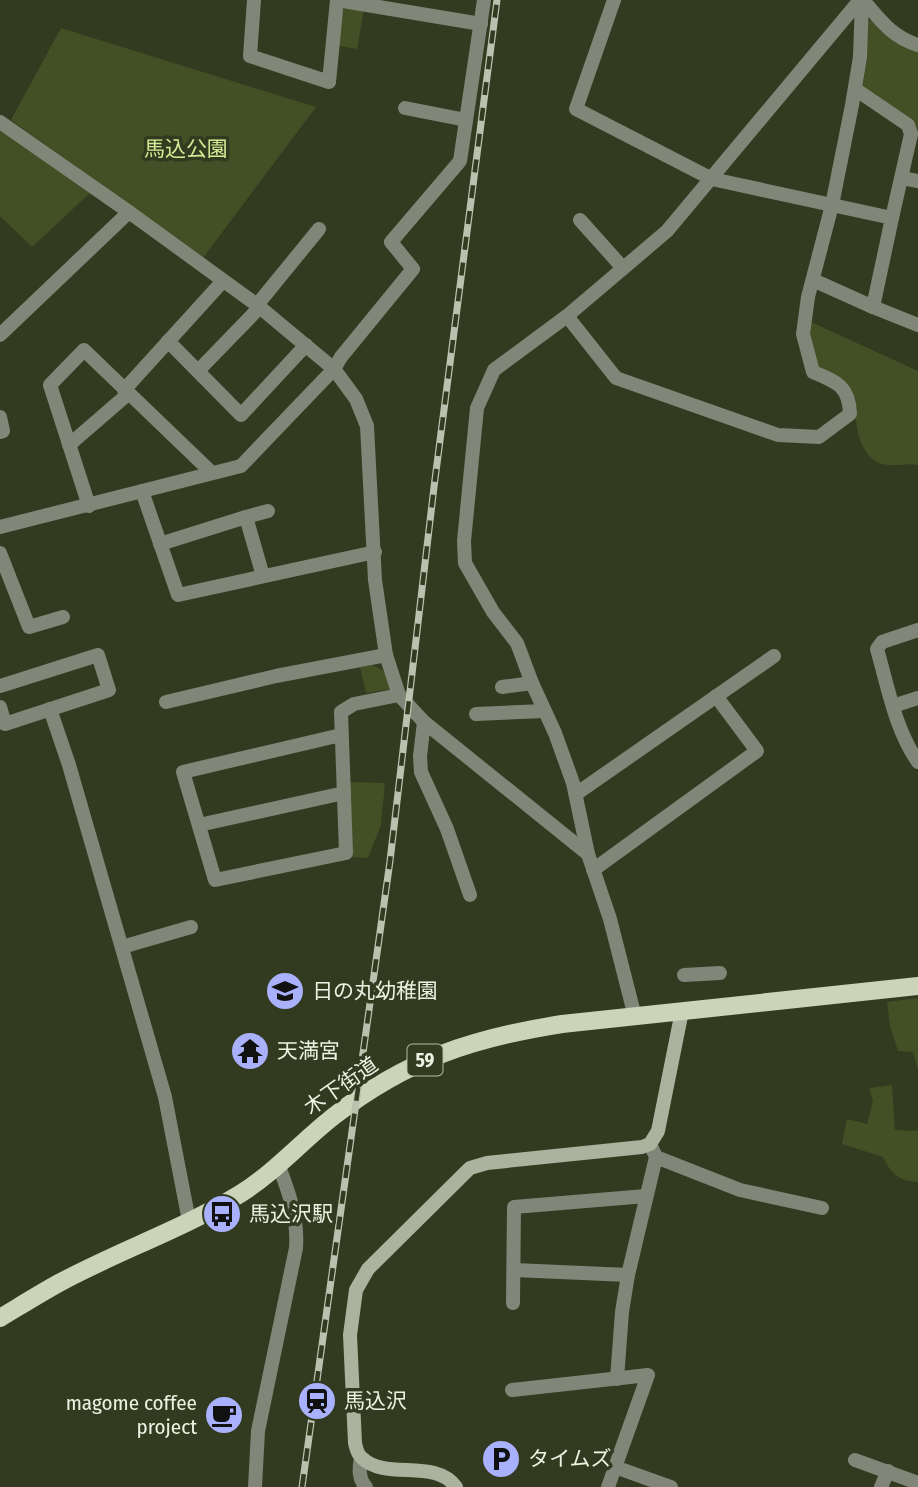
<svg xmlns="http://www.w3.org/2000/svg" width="918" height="1487" viewBox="0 0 918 1487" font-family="'Fira Sans Condensed','Noto Sans JP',sans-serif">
<rect width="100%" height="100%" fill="#323a20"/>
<g fill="#434f25">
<polygon points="348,6 364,9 357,49 334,45 339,14"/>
<polygon points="866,20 875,21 918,49 918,138 860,86"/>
<polygon points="61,28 316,107 203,258 11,120"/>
<polygon points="0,128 90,193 32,247 0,216"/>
<path d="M 811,322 L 918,371 L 918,465 C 907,463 900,466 889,465 C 861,465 855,427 855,406 C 827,379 805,364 811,322 Z"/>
<polygon points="373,665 384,671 390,689 366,693 360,667"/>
<polygon points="349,782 385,783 381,825 368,858 352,857"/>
<polygon points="918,998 918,1070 913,1052 898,1051 890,1026 887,1002"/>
<path d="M 892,1085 L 895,1130 L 918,1131 L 918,1182 C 899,1181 891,1174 883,1157 L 842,1144 L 847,1119 L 867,1124 L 873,1101 L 869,1088 Z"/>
</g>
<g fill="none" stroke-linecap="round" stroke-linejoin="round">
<g stroke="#818679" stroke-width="14">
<polyline points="254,0 250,56 329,82 337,0 481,24"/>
<polyline points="614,0 576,109 712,179 892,218 873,307 918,325"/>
<path d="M 863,0 C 880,20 892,37 918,45"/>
<polyline points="855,89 908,125 911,134 892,218"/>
<polyline points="405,108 466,120"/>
<polyline points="0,122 129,212 257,305 334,369 356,399 367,426 375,580 386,655 399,695 424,722 588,854"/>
<polyline points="902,178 918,181"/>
<polyline points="580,220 623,268"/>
<polyline points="813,280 873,307"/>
<polyline points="257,305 319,229"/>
<path d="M 567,316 L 616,378 L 778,435 L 819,437 L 850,414 C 849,386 837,382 813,372 L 803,334 L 808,297 L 832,205 L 852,105 L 860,57 L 862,0"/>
<polyline points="0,335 129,212"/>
<polyline points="168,341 241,415 306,345"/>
<polyline points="198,371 259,308"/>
<polyline points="124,390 223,281"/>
<polyline points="0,417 3,431 0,432"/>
<polyline points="69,445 128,394"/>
<polyline points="142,491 178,595 375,552"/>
<polyline points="89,506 50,385 84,350 211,472"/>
<polyline points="246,517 268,511"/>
<polyline points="0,527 241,466 334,369 341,357 413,269 391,242 460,161 484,0"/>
<polyline points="160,544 246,517 263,576"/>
<polyline points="0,553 29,627 63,617"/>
<path d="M 918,630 L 882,642 L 877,649 C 888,687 895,729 918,762"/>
<polyline points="0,686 98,655 109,690 5,724 0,707"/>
<polyline points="502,687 532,683"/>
<polyline points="166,702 276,676 386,655"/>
<polyline points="893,706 918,698"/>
<polyline points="50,709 69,765 165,1097 189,1221"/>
<polyline points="476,714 544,711"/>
<polyline points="424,722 420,756 421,772 447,829 470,895"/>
<polyline points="341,735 183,772 215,880 346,853 341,712 354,704 399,695"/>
<polyline points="576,794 774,656"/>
<polyline points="199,825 344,793"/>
<polyline points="593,870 757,751 716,696"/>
<polyline points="122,947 191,927"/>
<polyline points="684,975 720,973"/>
<polyline points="635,1017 610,919 588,854 573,783 555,733 532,683 517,643 493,612 465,563 464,541 477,408 494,370 567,316 667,231 860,0"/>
<polyline points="656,1157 740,1190 822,1208"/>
<polyline points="514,1270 628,1275"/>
<polyline points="513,1303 514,1207 646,1196"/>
<polyline points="617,1379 622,1312 628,1275 656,1157 650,1144"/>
<polyline points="512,1390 648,1375 608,1487"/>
<path d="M 361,1458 C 359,1468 358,1479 366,1487"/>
<polyline points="855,1460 918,1483"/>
<polyline points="615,1467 671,1487"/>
<path d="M 255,1487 L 258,1431 L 296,1248 C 298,1218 289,1192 278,1164"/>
<polyline points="881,1487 888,1471"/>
</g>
<path stroke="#abb29d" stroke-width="14" d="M 456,1487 C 435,1458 386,1481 362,1458 C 358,1455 356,1448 355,1443 L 350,1335 L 356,1290 L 368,1269 L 470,1168 L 487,1163 L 642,1147 L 650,1144 L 658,1131 L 682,1011"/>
<path stroke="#cbd4b9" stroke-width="18" d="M 0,1318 C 20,1306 39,1294 59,1283 C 118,1251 183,1229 240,1194 C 274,1173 302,1141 334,1116 C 406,1060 472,1038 562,1024 L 918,986"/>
<defs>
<polyline id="rail" points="302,1487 390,861 434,487 497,0"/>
</defs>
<use href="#rail" stroke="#bbc1ae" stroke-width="7"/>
<use href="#rail" stroke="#323a20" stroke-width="4.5" stroke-dasharray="13" stroke-linecap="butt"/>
</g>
<defs>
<symbol id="school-disc" viewBox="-11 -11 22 22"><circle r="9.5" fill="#a9b0fc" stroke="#323a20"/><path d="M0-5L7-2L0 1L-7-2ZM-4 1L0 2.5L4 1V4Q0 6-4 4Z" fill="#111"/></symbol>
<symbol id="temple-disc" viewBox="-11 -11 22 22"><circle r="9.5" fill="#a9b0fc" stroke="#323a20"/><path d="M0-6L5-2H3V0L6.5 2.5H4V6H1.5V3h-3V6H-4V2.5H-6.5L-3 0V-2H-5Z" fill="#111"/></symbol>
<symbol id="bus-disc" viewBox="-11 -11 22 22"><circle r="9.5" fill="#a9b0fc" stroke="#323a20"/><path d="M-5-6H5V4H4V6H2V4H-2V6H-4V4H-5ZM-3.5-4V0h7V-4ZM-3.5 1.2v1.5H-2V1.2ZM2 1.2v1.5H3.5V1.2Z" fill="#111"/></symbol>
<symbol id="station-disc" viewBox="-11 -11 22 22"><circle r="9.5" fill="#a9b0fc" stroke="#323a20"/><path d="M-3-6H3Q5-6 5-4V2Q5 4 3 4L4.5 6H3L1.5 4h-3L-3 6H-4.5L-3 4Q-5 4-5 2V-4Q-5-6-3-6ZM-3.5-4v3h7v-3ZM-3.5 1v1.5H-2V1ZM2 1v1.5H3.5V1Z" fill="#111"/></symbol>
<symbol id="cafe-disc" viewBox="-11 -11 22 22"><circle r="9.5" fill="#a9b0fc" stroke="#323a20"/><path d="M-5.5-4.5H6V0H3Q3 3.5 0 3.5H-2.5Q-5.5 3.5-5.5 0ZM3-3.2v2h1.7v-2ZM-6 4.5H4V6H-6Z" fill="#111"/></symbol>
<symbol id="parking-disc" viewBox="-11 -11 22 22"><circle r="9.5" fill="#a9b0fc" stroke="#323a20"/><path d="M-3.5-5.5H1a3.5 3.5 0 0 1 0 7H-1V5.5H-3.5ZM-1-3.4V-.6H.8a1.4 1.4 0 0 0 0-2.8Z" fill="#111"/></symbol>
</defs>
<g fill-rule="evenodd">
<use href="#school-disc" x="263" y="969" width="44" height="44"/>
<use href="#temple-disc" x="228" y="1029" width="44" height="44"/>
<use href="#bus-disc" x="200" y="1192" width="44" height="44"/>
<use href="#station-disc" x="295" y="1379" width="44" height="44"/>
<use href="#cafe-disc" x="202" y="1393" width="44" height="44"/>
<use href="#parking-disc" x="479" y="1437" width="44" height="44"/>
</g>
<g text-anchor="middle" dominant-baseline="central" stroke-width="7" stroke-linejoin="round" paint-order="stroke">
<rect fill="#323a20" stroke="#b4bba8" stroke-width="2" x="407.5" y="1044.5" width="35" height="31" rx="5"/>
<g font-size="19" font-weight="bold" fill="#ecf2e2">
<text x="425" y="1060">59</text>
</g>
<g font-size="21" fill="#d1eb95" stroke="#323a20">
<text x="186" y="149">馬込公園</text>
</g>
<g font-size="21" fill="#ecf2e2" stroke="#323a20" text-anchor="start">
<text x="312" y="991">日の丸幼稚園</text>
<text x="277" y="1051">天満宮</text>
<text x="249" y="1214">馬込沢駅</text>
<text x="344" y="1401">馬込沢</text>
<text x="197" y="1403" text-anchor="end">magome coffee<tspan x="197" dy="24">project</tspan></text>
<text x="528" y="1459">タイムズ</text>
</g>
<g font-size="21" fill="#ecf2e2" stroke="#323a20">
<text transform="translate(341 1086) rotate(-35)">木下街道</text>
</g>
</g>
</svg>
